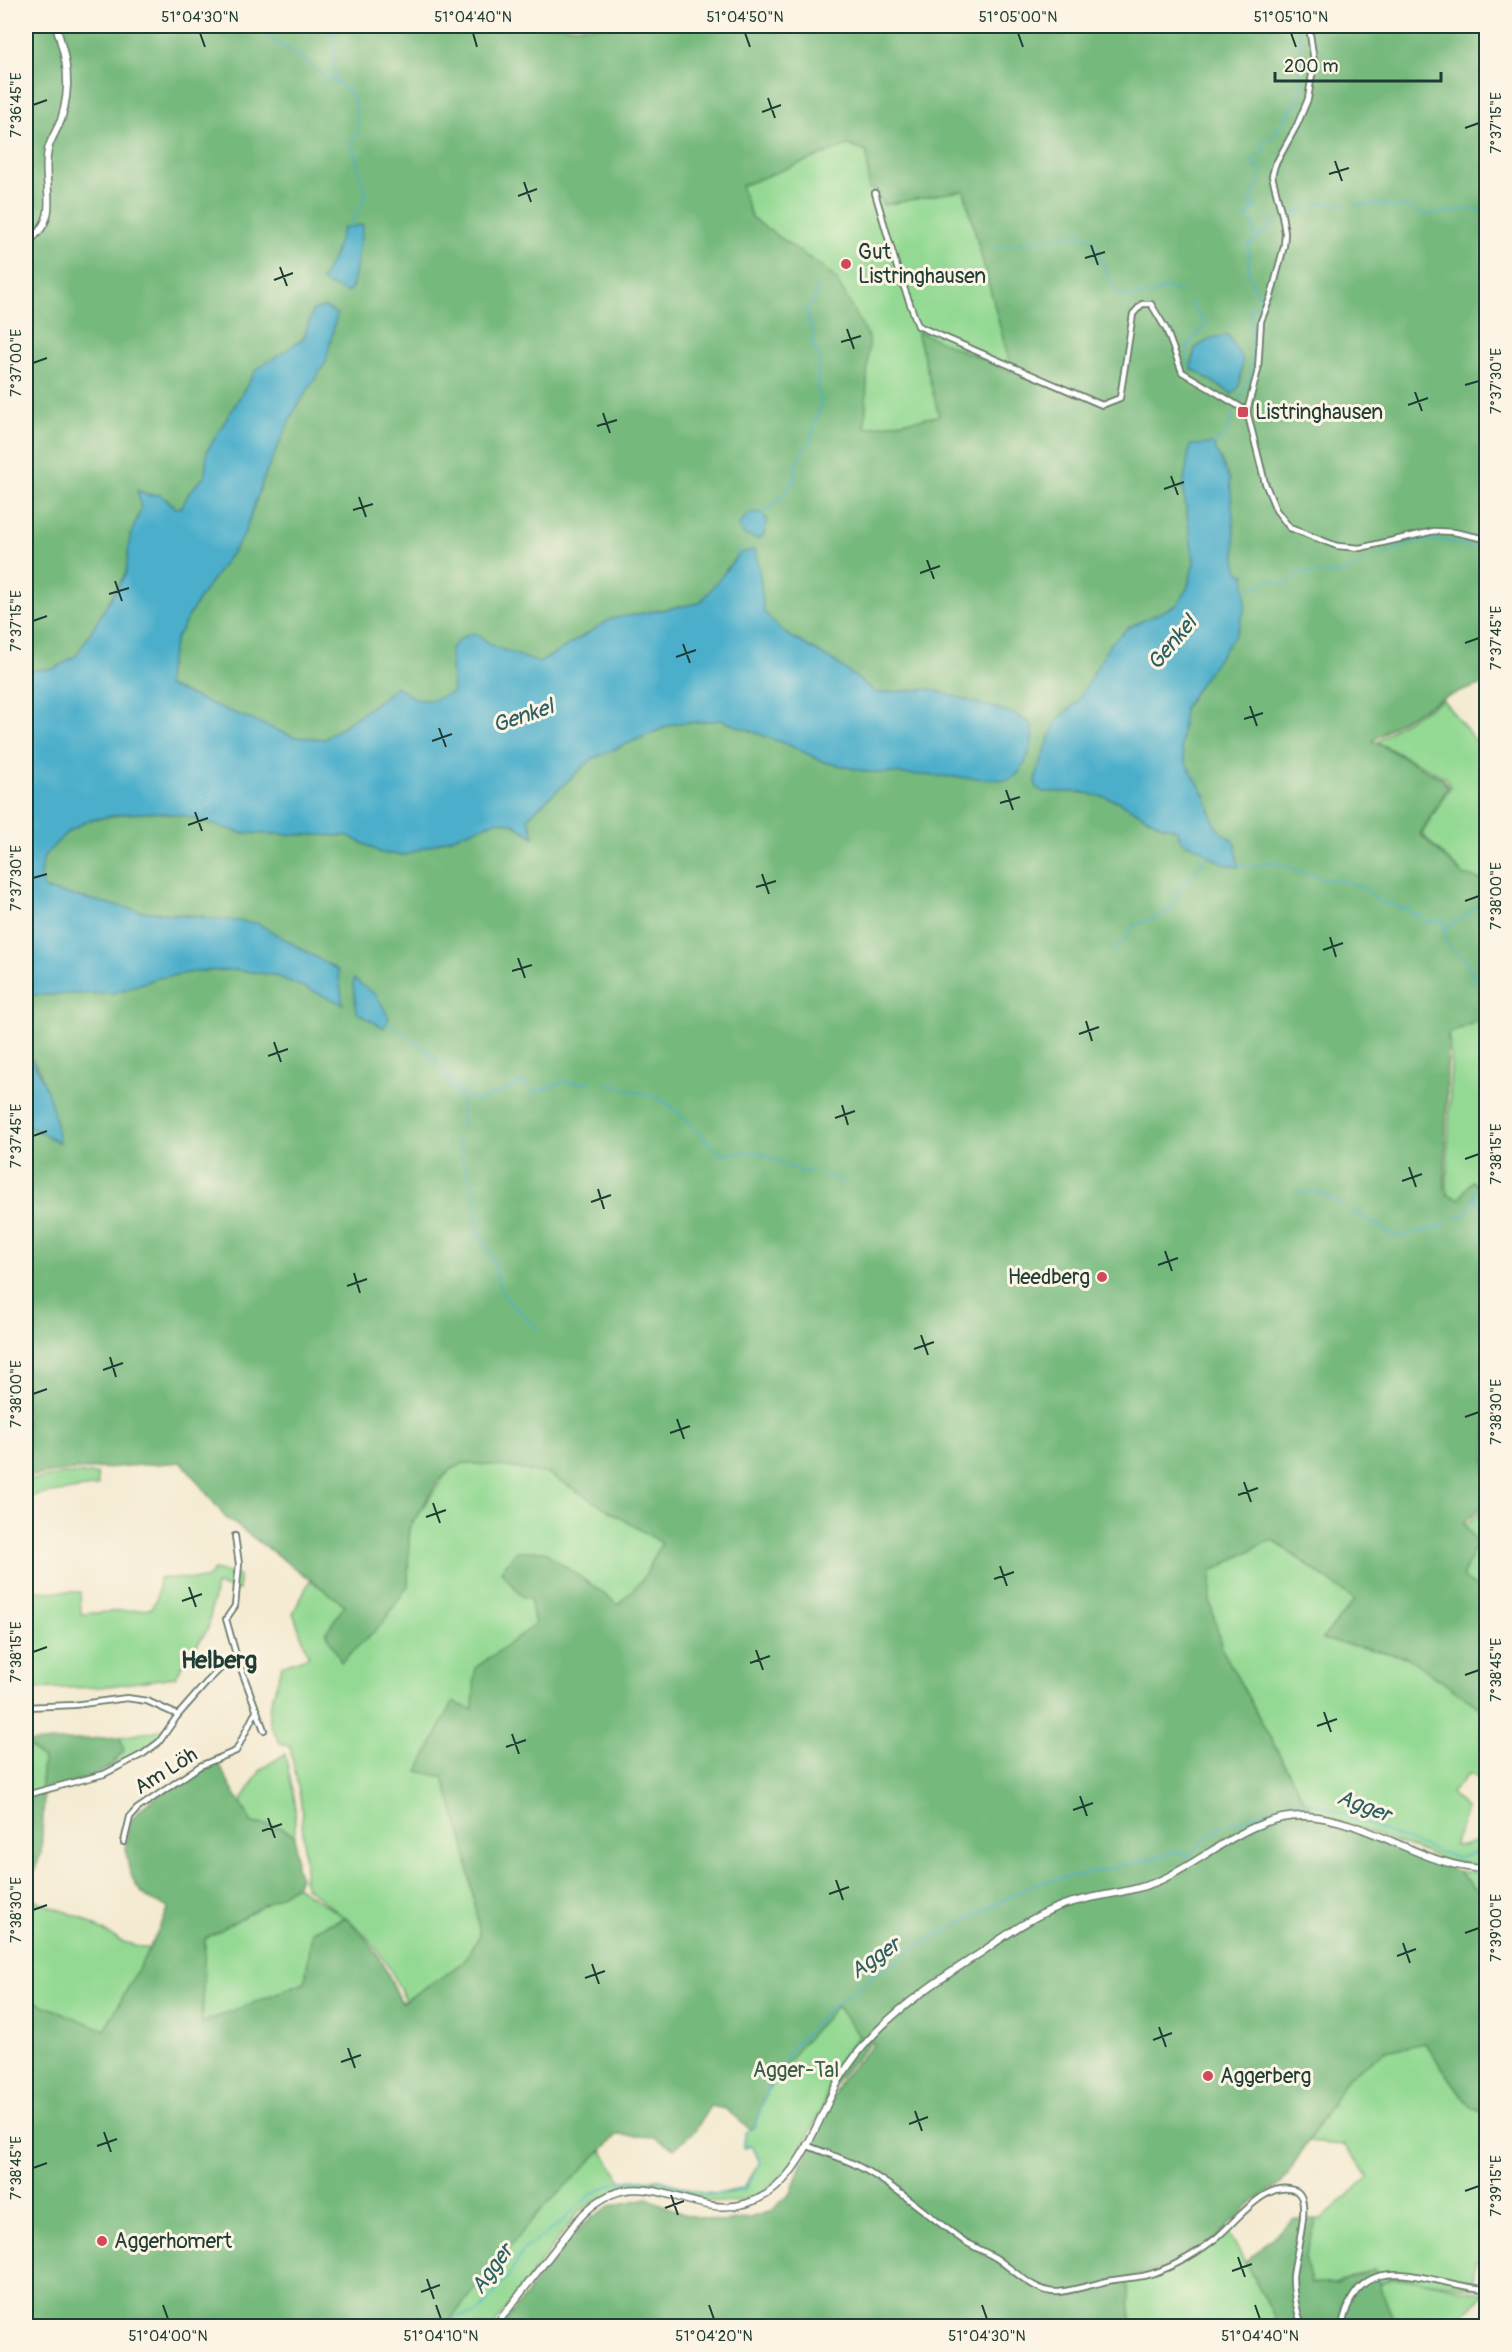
<svg xmlns="http://www.w3.org/2000/svg" width="1512" height="2352" viewBox="0 0 1512 2352" font-family="Pangolin,sans-serif">
<rect width="100%" height="100%" fill="#fcf5e5"/>
<filter id="ink" filterUnits="userSpaceOnUse"><feTurbulence type="fractalNoise" baseFrequency=".0167" numOctaves="2"/><feDisplacementMap in="SourceGraphic" scale="12" xChannelSelector="R" yChannelSelector="G"/><feConvolveMatrix kernelMatrix="1 2 1 2 8 2 1 2 1" color-interpolation-filters="sRGB"/></filter>
<filter id="wash" filterUnits="userSpaceOnUse"><feTurbulence type="fractalNoise" baseFrequency=".008" numOctaves="4" result="noise"/><feDisplacementMap in="SourceGraphic" scale="24" xChannelSelector="R" yChannelSelector="G"/><feGaussianBlur stdDeviation="1.35" result="paint"/><feColorMatrix in="noise" values="0 0 0 0 0 0 0 0 0 0 0 0 0 0 0 0 0 1.4 0 .05"/><feComposite in="paint" operator="in"/></filter>
<g filter="url(#wash)">
<rect width="100%" height="100%" fill="#f4ead1"/>
<g fill="#93d993" stroke="#598b64" stroke-width="1.5">
<polygon points="848,145 867,152 869,189 875,188 883,205 964,190 1012,372 917,332 940,416 864,428 869,338 822,267 752,218 740,186"/>
<polygon points="1443,700 1486,754 1486,881 1465,876 1422,834 1450,787 1446,778 1377,742 1400,724"/>
<polygon points="1486,1017 1486,1194 1472,1181 1459,1199 1448,1194 1447,1187 1451,1058 1449,1034"/>
<path d="M 464,1463 L 500,1466 L 549,1474 L 662,1542 L 643,1579 L 618,1605 C 594,1585 568,1570 544,1551 L 530,1598 L 535,1625 L 476,1668 L 473,1710 L 419,1771 L 443,1776 L 464,1844 L 480,1936 L 463,1963 L 405,2001 C 393,1970 373,1938 345,1917 L 312,1931 L 305,1982 L 202,2023 L 205,1939 L 296,1886 L 344,1917 L 306,1887 L 303,1880 L 305,1868 L 301,1802 L 290,1747 L 280,1743 C 277,1736 270,1727 269,1720 C 267,1705 279,1683 281,1666 L 309,1656 L 293,1613 L 310,1580 L 345,1605 L 408,1586 L 409,1528 L 443,1478 L 452,1469 Z"/>
<polygon points="65,1474 97,1474 98,1486 26,1497 26,1481"/>
<polygon points="1486,1505 1486,1595 1462,1577 1477,1543 1464,1523 1468,1523"/>
<path d="M 1271,1539 L 1355,1600 L 1322,1639 L 1407,1657 L 1486,1712 L 1486,1781 L 1469,1774 L 1451,1793 L 1467,1810 L 1454,1845 C 1465,1849 1474,1839 1486,1840 L 1486,1866 L 1448,1861 L 1339,1821 L 862,2034 L 793,2164 C 747,2218 715,2205 655,2185 L 657,2179 L 702,2193 L 718,2194 L 744,2188 L 760,2162 L 752,2146 L 744,2148 L 745,2133 L 754,2127 L 761,2097 L 814,2006 L 1304,1800 L 1222,1649 L 1210,1601 L 1212,1571 Z"/>
<polygon points="214,1570 239,1575 239,1590 216,1585 208,1629 175,1677 101,1687 26,1689 26,1591 80,1592 81,1614 150,1609 157,1599 159,1578 206,1579"/>
<polygon points="166,1729 158,1741 104,1771 124,1751 120,1737"/>
<polygon points="26,1744 43,1759 40,1796 26,1793"/>
<polygon points="285,1754 295,1802 295,1835 279,1827 252,1823 241,1802 261,1769"/>
<polygon points="1457,1871 1486,1874 1486,1899"/>
<polygon points="26,1897 82,1918 120,1941 149,1949 104,2031 26,1998"/>
<polygon points="1425,2043 1471,2108 1486,2113 1486,2262 1476,2262 1474,2287 1392,2277 1380,2283 1374,2269 1336,2283 1311,2283 1305,2257 1317,2219 1321,2219 1369,2177 1344,2145 1308,2142 1348,2077 1386,2051"/>
<path d="M 602,2150 L 621,2181 L 655,2179 L 652,2184 C 621,2186 600,2194 577,2214 L 493,2326 L 445,2326 L 537,2214 Z"/>
<path d="M 1227,2229 L 1274,2316 L 1276,2326 L 1102,2326 L 1131,2320 L 1127,2281 C 1167,2274 1197,2256 1227,2229 Z"/>
<polygon points="1392,2279 1419,2280 1483,2293 1482,2296 1452,2326 1407,2326 1394,2321 1380,2285"/>
</g>
<g fill="#76b97d" stroke="#4a7b58" stroke-width="1.5" fill-rule="evenodd">
<path d="M 26,26 L 1486,26 L 1486,683 L 1443,698 L 1400,721 L 1373,741 L 1443,779 L 1448,787 L 1420,834 L 1463,875 L 1486,881 L 1486,1017 L 1448,1034 L 1445,1187 L 1446,1194 L 1459,1199 L 1472,1181 L 1486,1194 L 1486,1502 L 1464,1523 L 1477,1543 L 1462,1577 L 1486,1595 L 1486,1712 L 1407,1657 L 1322,1639 L 1355,1600 L 1272,1539 L 1212,1571 L 1210,1601 L 1222,1649 L 1302,1797 L 1314,1814 L 1339,1820 L 1349,1826 L 1402,1850 L 1457,1871 L 1486,1899 L 1486,2113 L 1471,2108 L 1425,2043 L 1386,2051 L 1348,2077 L 1282,2183 L 1256,2200 L 1215,2238 L 1192,2254 L 1162,2269 L 1127,2278 L 1131,2320 L 1102,2326 L 502,2326 L 564,2244 L 592,2217 L 610,2206 L 647,2198 L 684,2214 L 723,2222 L 750,2218 L 771,2211 L 791,2193 L 801,2165 L 842,2078 L 874,2044 L 871,2042 L 839,2077 L 823,2107 L 834,2065 L 859,2036 L 837,2006 L 800,2046 L 767,2091 L 754,2127 L 749,2129 L 726,2109 L 710,2106 L 696,2129 L 674,2149 L 654,2137 L 617,2135 L 537,2214 L 445,2326 L 26,2326 L 26,1998 L 105,2030 L 149,1949 L 169,1908 C 162,1904 154,1903 148,1898 C 126,1884 120,1839 133,1818 C 145,1799 197,1772 218,1764 L 252,1823 L 279,1827 L 295,1835 L 296,1867 L 300,1878 L 296,1886 L 205,1939 L 202,2023 L 305,1982 L 312,1931 L 345,1918 C 373,1940 387,1970 401,2002 L 405,2001 L 463,1963 L 480,1936 L 464,1844 L 443,1777 L 418,1771 L 453,1702 L 473,1710 L 475,1668 L 535,1625 L 530,1598 L 523,1597 L 501,1571 L 516,1551 L 544,1551 C 568,1570 594,1585 618,1605 L 643,1579 L 662,1543 L 549,1474 L 500,1466 L 464,1463 L 452,1469 L 438,1481 L 409,1528 L 408,1586 L 382,1624 L 341,1662 L 326,1632 L 345,1605 L 225,1517 L 182,1462 L 65,1471 L 26,1477 L 26,1125 L 58,1142 L 40,1071 L 26,1051 L 26,994 L 44,995 L 113,993 L 158,978 L 199,971 L 237,970 L 274,975 L 342,1003 L 203,916 L 140,911 L 44,889 L 40,874 L 44,856 L 65,834 L 86,821 L 122,814 L 156,812 L 185,816 L 241,833 L 349,836 L 381,853 L 405,855 L 497,821 L 511,823 L 534,836 L 528,817 L 592,759 L 673,724 L 721,720 L 792,746 L 824,762 L 1007,780 L 930,689 L 877,693 L 835,662 L 783,632 L 763,612 L 760,576 L 739,554 L 700,603 L 611,619 L 539,663 L 495,647 L 474,633 L 450,649 L 454,692 C 426,703 420,705 396,686 C 375,707 348,721 325,739 L 294,737 L 167,686 L 168,669 L 176,638 L 200,597 L 243,537 L 265,475 L 294,411 L 326,362 L 313,311 L 304,338 L 289,349 L 207,451 L 205,476 L 190,491 L 182,507 L 176,508 L 167,499 L 138,491 L 141,509 L 130,537 L 126,573 L 77,655 L 54,669 L 26,670 ZM 848,145 L 867,152 L 869,189 L 875,189 L 883,205 L 964,190 L 1012,372 L 917,331 L 939,416 L 865,428 L 869,338 L 836,279 L 822,267 L 752,218 L 741,186 ZM 1195,348 L 1232,394 L 1191,368 ZM 1190,445 L 1213,445 L 1230,480 L 1237,570 L 1201,682 L 1184,709 L 1181,749 L 1184,761 L 1205,795 L 1215,826 L 1236,844 L 1236,863 L 1210,857 L 1203,850 L 1182,842 L 1176,829 C 1154,824 1137,810 1117,801 C 1094,791 1068,792 1043,792 L 1056,721 L 1077,702 L 1129,627 L 1177,605 L 1187,590 L 1194,562 L 1183,488 Z"/>
<polygon points="120,1737 124,1751 104,1771 42,1795 44,1796 41,1854 26,1892 26,1793 40,1795 43,1759 26,1743"/>
<polygon points="1293,2219 1317,2219 1305,2257 1311,2283 1336,2283 1374,2269 1394,2321 1407,2326 1276,2326 1274,2316 1245,2262"/>
</g>
<g fill="#4cafcb" stroke="#367680" stroke-width="1.5">
<polygon points="363,225 353,285 348,293 321,281 334,256 343,228"/>
<path d="M 325,307 L 337,314 L 326,362 L 294,411 L 265,475 L 243,537 L 200,597 L 176,638 L 168,669 L 167,686 L 294,737 L 325,739 C 349,721 375,707 396,686 C 420,705 426,703 453,692 L 450,649 L 461,638 L 474,633 L 495,647 L 539,663 L 611,619 L 700,603 L 739,554 L 755,549 L 760,576 L 764,612 L 783,632 L 835,662 L 877,693 L 930,689 L 1012,713 L 1032,724 C 1035,741 1026,775 1007,780 L 868,772 L 824,762 L 791,746 L 721,720 L 673,724 L 592,759 L 528,817 L 534,837 L 511,823 L 497,821 L 405,855 L 381,853 L 349,836 L 241,833 L 185,816 L 156,812 L 122,814 L 86,821 L 65,834 L 44,856 L 40,874 L 44,889 L 140,911 L 257,923 L 338,970 L 343,1004 L 274,975 L 237,970 L 199,971 L 158,978 L 113,993 L 44,995 L 26,994 L 26,670 L 54,669 L 77,655 L 126,573 L 130,537 L 141,509 L 137,490 L 149,496 L 159,494 L 176,508 L 182,507 L 190,491 L 205,476 L 207,451 L 256,370 L 304,338 L 313,310 Z"/>
<polygon points="1228,335 1243,360 1239,387 1232,394 1191,368 1195,348 1212,338"/>
<polygon points="1213,444 1230,480 1237,570 1245,575 1245,608 1236,634 1201,682 1184,708 1181,748 1185,761 1205,795 1215,826 1236,844 1238,867 1225,864 1210,857 1203,850 1182,842 1176,829 1162,826 1116,800 1082,792 1043,792 1037,788 1035,782 1039,767 1056,721 1077,702 1110,644 1129,627 1177,605 1187,590 1194,562 1183,488 1190,445"/>
<polygon points="756,512 763,514 767,520 764,535 757,539 743,534 738,526 748,514"/>
<polygon points="354,979 377,996 389,1018 384,1028 357,1013 353,986"/>
<path d="M 26,1051 C 46,1080 54,1107 59,1142 L 26,1125 Z"/>
</g>
<g fill="none" stroke-linecap="round" stroke-linejoin="round">
<g stroke="#4cafcb" stroke-width="1.5">
<polyline points="263,26 272,40 304,59 328,79 337,83"/>
<path d="M 330,26 L 336,41 L 332,66 L 338,84 C 359,95 356,115 358,135 L 351,141 L 366,196 L 348,229"/>
<path d="M 1355,205 L 1383,204 L 1395,209 L 1405,206 C 1426,220 1434,214 1457,210 C 1466,209 1477,210 1486,210"/>
<polyline points="1316,208 1320,202 1345,205"/>
<polyline points="1290,216 1308,208"/>
<path d="M 1258,236 C 1266,234 1268,229 1270,222 L 1279,219"/>
<polyline points="995,247 1081,234 1092,239 1113,287 1126,298 1154,294 1165,288 1183,292"/>
<polyline points="1191,301 1194,310 1207,323 1188,345 1187,363 1191,366"/>
<path d="M 1240,400 L 1250,376 L 1253,358 L 1250,309 L 1261,304 C 1260,292 1252,286 1249,275 C 1247,266 1251,255 1248,245 L 1257,240 L 1258,236 L 1254,234 L 1254,225 L 1245,215 L 1257,209 L 1256,205 L 1250,205 C 1250,194 1261,183 1263,171 L 1261,168 L 1256,169 L 1253,163 L 1253,156 L 1262,155 L 1265,151 L 1262,145 L 1264,140 L 1270,140 L 1299,99 L 1301,52 L 1298,26"/>
<polyline points="1212,445 1226,434 1233,414"/>
<polyline points="762,515 786,493 795,478 795,467 802,452 811,442 813,429 822,401 817,391 819,355 812,343 813,335 806,309 815,301 816,287"/>
<polyline points="739,546 737,552 740,555"/>
<path d="M 1378,559 C 1405,545 1422,536 1454,543 C 1465,545 1475,549 1486,548"/>
<path d="M 1245,590 L 1257,587 L 1268,579 C 1284,584 1290,588 1299,572 L 1339,574 L 1352,567 L 1364,564"/>
<polyline points="1236,863 1254,867 1272,861 1326,880 1337,879 1362,887 1384,904 1390,902 1401,909 1408,908 1413,916 1420,914 1427,923 1444,920 1445,928 1452,926 1456,920 1462,919 1483,900 1486,900"/>
<polyline points="1445,928 1443,931 1447,943 1466,961 1473,977 1481,987 1486,1020"/>
<polyline points="1112,950 1126,939 1133,926 1166,913 1176,901 1181,884 1194,875 1208,853"/>
<polyline points="386,1021 425,1048 463,1093 477,1102 520,1084 524,1083 534,1093 565,1081 580,1084 591,1081"/>
<path d="M 447,1074 C 446,1088 454,1091 462,1100 L 462,1127"/>
<path d="M 606,1083 C 623,1089 640,1092 657,1098 C 669,1103 700,1130 706,1142 L 710,1142 L 721,1154 L 758,1152 L 802,1172 L 810,1171"/>
<path d="M 459,1140 L 463,1162 L 475,1190 L 478,1233 L 484,1242 C 485,1249 489,1252 492,1259 C 499,1272 496,1288 507,1299 C 516,1310 528,1318 537,1330"/>
<polyline points="821,1174 845,1183"/>
<polyline points="1296,1192 1322,1193 1342,1205"/>
<polyline points="1474,1196 1481,1210 1486,1215"/>
<path d="M 1348,1209 L 1397,1237 C 1413,1232 1432,1232 1447,1223"/>
<polyline points="1454,1218 1468,1213 1475,1189 1482,1180 1486,1150"/>
<path d="M 1230,1823 C 1256,1818 1283,1801 1310,1803 C 1322,1804 1337,1812 1348,1817 C 1384,1831 1420,1847 1456,1857 C 1467,1860 1474,1849 1486,1851"/>
<path d="M 658,2180 C 697,2193 704,2199 745,2190 L 761,2162 L 752,2145 L 744,2147 L 745,2133 L 754,2127 L 776,2067 L 785,2060 L 790,2050 L 829,2009 L 879,1971 L 896,1962 L 915,1947 L 1034,1884 L 1131,1864 L 1181,1850 L 1187,1857 L 1210,1834 L 1225,1825"/>
<polyline points="449,2326 455,2317 478,2313 508,2277 525,2248 558,2225 590,2195 608,2186 621,2182 653,2180"/>
</g>
</g>
</g>
<g filter="url(#ink)">
<g fill="none" stroke-linecap="round" stroke-linejoin="round">
<defs>
<g id="street">
<polyline points="875,193 898,271 918,326 1102,405 1120,398 1133,314 1142,304 1151,304 1166,329 1182,372 1247,411"/>
<polyline points="1247,411 1258,370 1261,321 1271,296 1284,246 1285,233 1282,215 1272,176 1275,165 1297,125 1308,99 1314,62 1309,26"/>
<polyline points="1247,411 1265,483 1276,510 1290,528 1337,546 1360,548 1434,531 1454,532 1486,539"/>
<polyline points="235,1536 239,1564 235,1606 226,1619 237,1658 264,1730"/>
<polyline points="26,1707 74,1705 127,1698 147,1701 178,1715"/>
<polyline points="26,1795 104,1774 143,1754 159,1742 178,1715 207,1682 221,1668 237,1658"/>
<polyline points="124,1842 130,1817 137,1809 200,1766 236,1751 257,1709"/>
<path d="M 806,2145 C 822,2152 840,2157 856,2165 C 895,2185 928,2216 964,2241 C 974,2247 986,2252 996,2258 C 1014,2270 1036,2294 1059,2292 C 1075,2290 1091,2285 1107,2281 C 1119,2279 1131,2278 1143,2276 C 1169,2270 1194,2255 1215,2239 C 1235,2223 1268,2177 1296,2191 C 1314,2200 1293,2260 1293,2278 C 1293,2295 1297,2311 1302,2326"/>
<path d="M 1342,2326 C 1360,2240 1429,2286 1486,2289"/>
</g>
<g id="secondary">
<path d="M 26,243 C 65,216 40,187 48,150 C 50,140 57,130 61,120 C 72,85 67,60 56,26"/>
<path d="M 495,2326 L 577,2221 C 645,2143 696,2239 767,2194 C 802,2172 820,2115 839,2080 C 850,2062 864,2044 879,2029 C 909,1999 944,1977 979,1954 C 1006,1935 1032,1916 1063,1905 C 1096,1894 1131,1894 1163,1879 C 1209,1858 1251,1814 1305,1816 C 1367,1818 1422,1867 1486,1869"/>
</g>
</defs>
<use href="#street" stroke="#6a7a6b" stroke-width="8"/>
<use href="#secondary" stroke="#6a7a6b" stroke-width="9"/>
<use href="#street" stroke="#fff" stroke-width="4.5"/>
<use href="#secondary" stroke="#fff" stroke-width="6"/>
</g>
</g>
<path fill="none" stroke="#1f3d34" stroke-width="2" d="M 200,33 L 205,47M 473,33 L 477,47M 745,33 L 750,47M 1018,33 L 1023,47M 1291,33 L 1296,47M 768,98 L 775,118M 33,105 L 47,100M 762,112 L 781,105M 1465,128 L 1479,123M 1335,161 L 1342,181M 1329,174 L 1349,168M 524,182 L 531,202M 518,196 L 537,189M 1091,245 L 1098,265M 1085,258 L 1105,252M 280,267 L 287,286M 274,280 L 293,273M 847,329 L 854,349M 841,342 L 861,336M 33,363 L 47,358M 1465,385 L 1479,381M 1415,392 L 1422,411M 1408,405 L 1428,398M 603,413 L 610,433M 597,426 L 617,420M 1171,476 L 1178,495M 1164,489 L 1184,482M 359,497 L 366,517M 353,510 L 373,504M 927,560 L 934,579M 920,573 L 940,566M 115,581 L 122,601M 109,594 L 129,588M 33,621 L 47,616M 1465,643 L 1479,638M 683,644 L 690,663M 676,657 L 696,650M 1250,706 L 1257,726M 1244,719 L 1263,713M 439,728 L 446,747M 432,741 L 452,734M 1006,790 L 1013,810M 1000,803 L 1020,797M 195,812 L 202,831M 188,825 L 208,818M 762,874 L 769,894M 33,878 L 47,874M 756,887 L 776,881M 1465,901 L 1479,896M 1330,937 L 1336,957M 1323,950 L 1343,943M 518,958 L 525,978M 512,971 L 532,965M 1086,1021 L 1092,1041M 1079,1034 L 1099,1027M 274,1042 L 281,1062M 268,1056 L 288,1049M 842,1105 L 848,1125M 835,1118 L 855,1111M 33,1136 L 47,1131M 1465,1159 L 1479,1154M 1409,1167 L 1416,1187M 1402,1181 L 1422,1174M 598,1189 L 604,1209M 591,1202 L 611,1195M 1165,1251 L 1172,1271M 1158,1265 L 1178,1258M 354,1273 L 360,1293M 347,1286 L 367,1279M 921,1335 L 928,1355M 914,1349 L 934,1342M 110,1357 L 116,1377M 103,1370 L 123,1363M 33,1394 L 47,1389M 1465,1417 L 1479,1412M 677,1419 L 684,1439M 670,1433 L 690,1426M 1244,1482 L 1251,1502M 1238,1495 L 1258,1488M 433,1503 L 440,1523M 426,1517 L 446,1510M 1000,1566 L 1007,1586M 994,1579 L 1014,1572M 189,1587 L 196,1607M 182,1601 L 202,1594M 756,1650 L 763,1670M 33,1652 L 47,1647M 750,1663 L 770,1656M 1465,1675 L 1479,1670M 1324,1712 L 1331,1732M 1317,1726 L 1337,1719M 512,1734 L 519,1754M 506,1747 L 526,1740M 1080,1796 L 1087,1816M 1073,1810 L 1093,1803M 268,1818 L 275,1838M 262,1831 L 282,1824M 836,1880 L 843,1900M 829,1894 L 849,1887M 33,1910 L 47,1905M 1465,1933 L 1479,1928M 1403,1943 L 1410,1963M 1397,1956 L 1416,1949M 592,1964 L 599,1984M 585,1978 L 605,1971M 1159,2027 L 1166,2047M 1153,2040 L 1172,2033M 348,2048 L 355,2068M 341,2062 L 361,2055M 915,2111 L 922,2131M 909,2124 L 928,2117M 104,2132 L 111,2152M 97,2146 L 117,2139M 33,2168 L 47,2163M 1465,2191 L 1479,2186M 671,2195 L 678,2215M 665,2208 L 684,2201M 1238,2257 L 1245,2277M 1232,2271 L 1252,2264M 427,2279 L 434,2299M 421,2292 L 440,2285M 163,2305 L 168,2319M 436,2305 L 441,2319M 709,2305 L 714,2319M 982,2305 L 987,2319M 1255,2305 L 1260,2319"/>
<g fill="#d1495b" stroke="#fcf5e5" stroke-width="2">
<circle cx="846" cy="264" r="6"/>
<rect x="1237" y="406" width="12" height="12" rx="3"/>
<circle cx="1102" cy="1277" r="6"/>
<circle cx="1208" cy="2076" r="6"/>
<circle cx="102" cy="2241" r="6"/>
</g>
<g text-anchor="middle" dominant-baseline="central" stroke-width="6" stroke-linejoin="round" paint-order="stroke">
<g font-size="21" fill="#1f3d34" stroke="#fcf5e5" text-anchor="start">
<text x="858" y="252">Gut<tspan x="858" dy="24">Listringhausen</tspan></text>
<text x="1255" y="412">Listringhausen</text>
<text x="1090" y="1277" text-anchor="end">Heedberg</text>
<text x="1220" y="2076">Aggerberg</text>
<text x="114" y="2241">Aggerhomert</text>
</g>
<g font-size="21" fill="#1f3d34" stroke="#fcf5e5">
<text transform="translate(166 1771) rotate(-32)">Am Löh</text>
</g>
<g font-size="21" fill="#365c47" stroke="#fcf5e5">
<text x="796" y="2070">Agger-Tal</text>
</g>
<g font-size="22" font-style="italic" fill="#2c5f61" stroke="#fcf5e5">
<text transform="translate(1172 643) rotate(-50)">Genkel</text>
<text transform="translate(523 716) rotate(-19)">Genkel</text>
<text transform="translate(1364 1806) rotate(21)">Agger</text>
<text transform="translate(875 1958) rotate(-35)">Agger</text>
<text transform="translate(492 2269) rotate(-54)">Agger</text>
</g>
<g font-size="24" font-weight="bold" fill="#1f3d34" stroke="#fcf5e5">
<text x="219" y="1660">Helberg</text>
</g>
</g>
<rect width="1512" height="2352" fill="none" stroke="#fcf5e5" stroke-width="66"/>
<path d="M1275 72v9h166v-9" fill="none" stroke="#1f3d34" stroke-width="3"/>
<text x="1284" y="72" font-size="18" fill="#1f3d34" stroke="#fcf5e5" stroke-width="4.5" paint-order="stroke">200 m</text>
<rect x="33" y="33" width="1446" height="2286" fill="none" stroke="#1f3d34" stroke-width="2"/>
<g font-size="15" text-anchor="middle" fill="#1f3d34">
<text x="200" y="22">51°04'30"N</text>
<text x="473" y="22">51°04'40"N</text>
<text x="745" y="22">51°04'50"N</text>
<text x="1018" y="22">51°05'00"N</text>
<text x="1291" y="22">51°05'10"N</text>
<text transform="translate(16 105) rotate(-90)" y="5">7°36'45"E</text>
<text transform="translate(1496 123) rotate(-90)" y="5">7°37'15"E</text>
<text transform="translate(16 363) rotate(-90)" y="5">7°37'00"E</text>
<text transform="translate(1496 381) rotate(-90)" y="5">7°37'30"E</text>
<text transform="translate(16 621) rotate(-90)" y="5">7°37'15"E</text>
<text transform="translate(1496 638) rotate(-90)" y="5">7°37'45"E</text>
<text transform="translate(16 878) rotate(-90)" y="5">7°37'30"E</text>
<text transform="translate(1496 896) rotate(-90)" y="5">7°38'00"E</text>
<text transform="translate(16 1136) rotate(-90)" y="5">7°37'45"E</text>
<text transform="translate(1496 1154) rotate(-90)" y="5">7°38'15"E</text>
<text transform="translate(16 1394) rotate(-90)" y="5">7°38'00"E</text>
<text transform="translate(1496 1412) rotate(-90)" y="5">7°38'30"E</text>
<text transform="translate(16 1652) rotate(-90)" y="5">7°38'15"E</text>
<text transform="translate(1496 1670) rotate(-90)" y="5">7°38'45"E</text>
<text transform="translate(16 1910) rotate(-90)" y="5">7°38'30"E</text>
<text transform="translate(1496 1928) rotate(-90)" y="5">7°39'00"E</text>
<text transform="translate(16 2168) rotate(-90)" y="5">7°38'45"E</text>
<text transform="translate(1496 2186) rotate(-90)" y="5">7°39'15"E</text>
<text x="168" y="2341">51°04'00"N</text>
<text x="441" y="2341">51°04'10"N</text>
<text x="714" y="2341">51°04'20"N</text>
<text x="987" y="2341">51°04'30"N</text>
<text x="1260" y="2341">51°04'40"N</text>
</g>
</svg>
